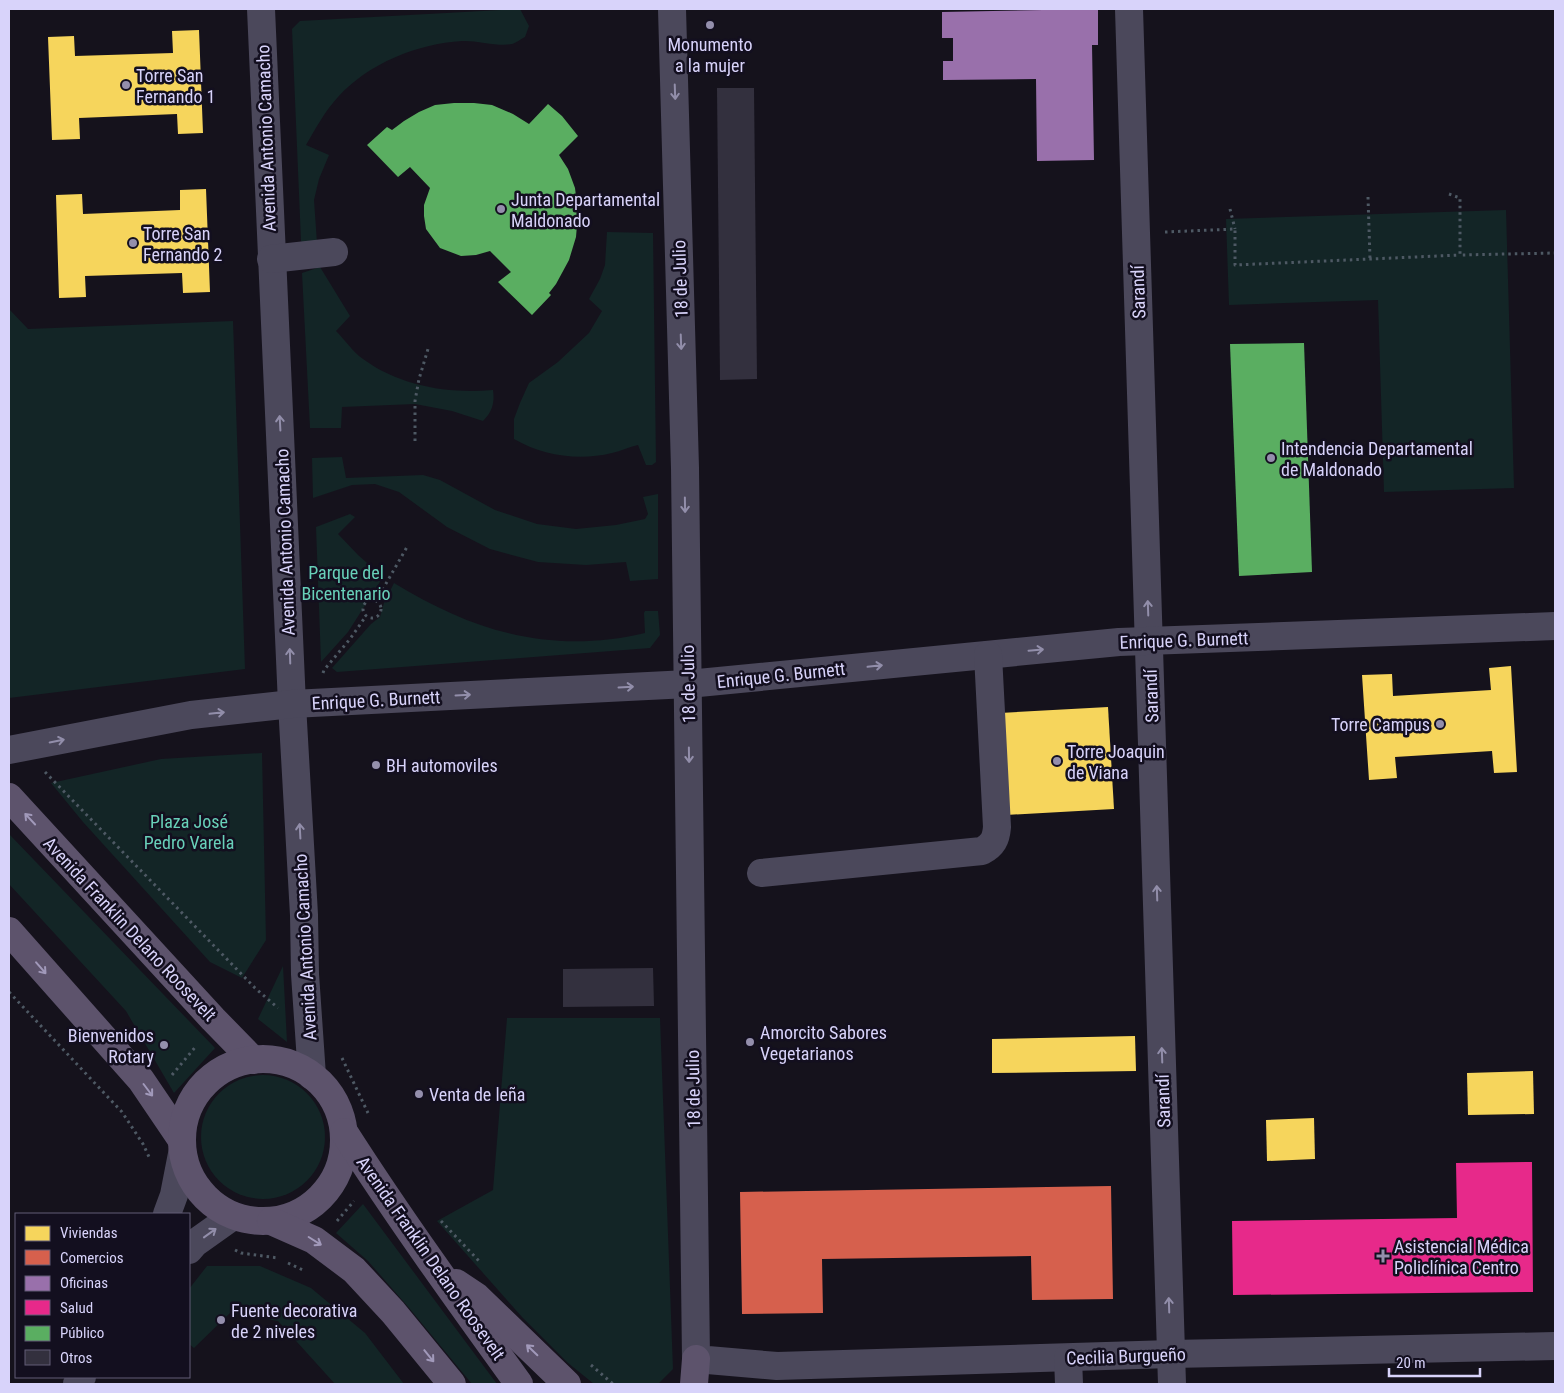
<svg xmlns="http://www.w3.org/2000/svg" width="1564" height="1393" viewBox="0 0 1564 1393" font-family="'Roboto Condensed',sans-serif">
<rect width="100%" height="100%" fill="#15121c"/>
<g fill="#132526">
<path d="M 520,9 L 529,26 L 525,37 C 521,39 516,43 512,44 C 499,47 476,40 462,41 C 417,44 369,63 338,97 C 325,111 316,128 306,145 L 329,155 L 319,179 L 314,200 L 317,243 L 304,245 L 301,241 L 292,29 L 300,21 Z"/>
<polygon points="1506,210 1514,488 1384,492 1378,300 1229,305 1226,219"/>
<path d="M 607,232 L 653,233 L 656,462 L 652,465 L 646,465 L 638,445 C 629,447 621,451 612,453 C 579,461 543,456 514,439 L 514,419 L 520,403 L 529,383 L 558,362 L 589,333 L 602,311 L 589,299 L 600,279 L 605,265 Z"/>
<path d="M 320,267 L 350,316 L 336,331 C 345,340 353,352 363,359 C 400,386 448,394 493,390 C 495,403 492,412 483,421 L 452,411 L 415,404 L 342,407 L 341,428 L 310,428 L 302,273 Z"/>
<polygon points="9,309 28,329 233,321 245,669 9,698"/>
<polygon points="342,457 346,478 423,475 440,480 495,510 537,524 576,529 616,525 645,519 648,514 643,497 658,494 658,579 630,581 626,562 586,565 538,562 490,549 447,527 399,492 375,484 352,485 313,498 312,458"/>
<polygon points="350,514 355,517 338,534 358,555 383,577 348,632 321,662 316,527"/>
<path d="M 394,583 C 474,632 552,655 645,633 L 644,613 L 645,611 L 658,611 L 660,635 L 650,648 L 337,672 L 332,668 L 371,624 L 380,617 L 384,603 Z"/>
<polygon points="262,753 266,940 242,978 210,962 83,822 51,783 161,759"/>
<polygon points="9,834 215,1048 174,1093 126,1011 9,884"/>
<polygon points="283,966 287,1042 258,1019"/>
<polygon points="507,1018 660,1018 673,1369 658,1384 594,1384 568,1363 522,1317 437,1221 493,1190"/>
<circle cx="263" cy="1137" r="62"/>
<polygon points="363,1204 497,1384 472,1384 410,1309 368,1261 336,1233"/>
<polygon points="207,1266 260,1266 311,1288 365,1333 404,1384 335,1384 278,1321 230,1313 194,1348 189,1344 189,1289"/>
</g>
<g fill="#f6d55c">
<polygon points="199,30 203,133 178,134 177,114 79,118 80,139 52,140 48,37 74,36 75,56 173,53 172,31"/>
<polygon points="206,189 210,292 183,293 182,273 85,276 86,297 59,298 56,195 82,194 83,214 180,210 180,190"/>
<polygon points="1511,666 1517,772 1494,773 1492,751 1395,757 1397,778 1369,780 1362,675 1392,674 1393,696 1491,690 1489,668"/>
<polygon points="1108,707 1114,809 1006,815 1000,713"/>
<polygon points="1135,1036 1136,1071 992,1073 992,1039"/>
<polygon points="1533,1071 1534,1114 1468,1115 1467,1073"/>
<polygon points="1314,1118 1315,1159 1267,1161 1266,1120"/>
</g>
<polygon fill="#d6604d" points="1111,1186 1113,1299 1032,1300 1031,1256 822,1259 823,1313 742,1314 740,1192"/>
<polygon fill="#9970ab" points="1098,9 1098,45 1092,45 1094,160 1037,161 1036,79 943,80 943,61 953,61 953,38 942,38 942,12"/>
<polygon fill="#e7298a" points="1532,1162 1533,1292 1233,1295 1232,1221 1457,1218 1456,1163"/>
<g fill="#5aae61">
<polygon points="454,103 474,103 492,105 513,114 529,124 548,104 562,116 578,136 559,155 568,169 575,188 578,213 576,237 569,260 556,284 549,293 551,295 532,315 498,282 511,272 490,251 476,255 461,256 440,248 426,229 424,216 424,205 430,188 410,167 398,177 367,145 387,127 392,130 404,121 419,112 435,105"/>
<polygon points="1304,343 1312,572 1239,576 1230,344"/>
</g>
<g fill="#33303e">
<polygon points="717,88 754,88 757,379 720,380"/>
<polygon points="653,968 654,1006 563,1007 563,969"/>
</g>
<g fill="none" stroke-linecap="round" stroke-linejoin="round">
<g stroke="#4e5964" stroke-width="3" stroke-dasharray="2.5 4" stroke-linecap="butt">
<polyline points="1449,194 1460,198 1460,255 1555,253"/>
<polyline points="1368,197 1370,259"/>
<polyline points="1230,209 1235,229"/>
<polyline points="1165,232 1235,229 1235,265 1460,255"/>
<polyline points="415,441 415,401 419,379 428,349"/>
<circle cx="372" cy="609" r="9"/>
<polyline points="376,601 407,547"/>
<polyline points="323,673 324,670 350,639 366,616"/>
<polyline points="45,772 255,988 278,1008"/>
<polyline points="9,992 122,1112 143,1144 150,1159"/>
<polyline points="342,1058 368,1113"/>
<polyline points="172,1075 197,1045"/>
<polyline points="337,1221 354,1201"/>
<polyline points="441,1221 480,1262"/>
<polyline points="235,1250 241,1253 278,1258"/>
<polyline points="288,1263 303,1270"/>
<polyline points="591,1365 613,1384"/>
</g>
<g stroke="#4b485b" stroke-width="28">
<polyline points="261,9 292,704 304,915 305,974 312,1076"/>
<polyline points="672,9 685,468 696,1359 777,1366 1171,1354 1555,1346"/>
<polyline points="1129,9 1172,1384"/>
<polyline points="271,259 334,252"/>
<polyline points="9,750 191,715 292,704 688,684 1119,642 1555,626"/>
<path d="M 761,873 L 982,851 C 993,845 996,839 997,827 L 988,655"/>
<polyline points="167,1214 174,1195 182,1154"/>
<polyline points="189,1250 195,1243 233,1216"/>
<polyline points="1068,1358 1069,1384"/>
<polyline points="77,1384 82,1377"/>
</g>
<g stroke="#5d536c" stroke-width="28">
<polyline points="9,797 213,1019 253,1060"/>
<polyline points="9,931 141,1080 181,1139"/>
<circle cx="263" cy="1140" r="81"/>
<path d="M 344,1132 C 399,1218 459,1301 519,1384"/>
<polyline points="271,1221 314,1240 354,1270 393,1312 452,1384"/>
<polyline points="456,1283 477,1297 567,1384"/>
<polyline points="694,1384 696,1359"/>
</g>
</g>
<defs><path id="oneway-shaft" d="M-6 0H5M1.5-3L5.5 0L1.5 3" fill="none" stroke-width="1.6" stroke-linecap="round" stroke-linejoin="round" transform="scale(1.25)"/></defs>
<g stroke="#928eaa">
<use href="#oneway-shaft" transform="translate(675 92) rotate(88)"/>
<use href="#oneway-shaft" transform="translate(681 342) rotate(88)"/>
<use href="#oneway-shaft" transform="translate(280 423) rotate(-93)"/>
<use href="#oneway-shaft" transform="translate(685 505) rotate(89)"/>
<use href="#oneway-shaft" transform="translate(1148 608) rotate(-92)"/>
<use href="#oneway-shaft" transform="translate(1036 650) rotate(-5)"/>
<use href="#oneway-shaft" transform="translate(290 656) rotate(-92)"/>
<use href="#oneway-shaft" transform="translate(875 666) rotate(-6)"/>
<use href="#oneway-shaft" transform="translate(626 687) rotate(-3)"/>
<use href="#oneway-shaft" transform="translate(463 695) rotate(-3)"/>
<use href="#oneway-shaft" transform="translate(217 713) rotate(-6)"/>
<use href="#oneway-shaft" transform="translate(57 741) rotate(-11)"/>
<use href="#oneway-shaft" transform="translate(689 755) rotate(89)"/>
<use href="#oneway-shaft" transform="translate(300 831) rotate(-93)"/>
<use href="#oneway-shaft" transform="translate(1157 893) rotate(-92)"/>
<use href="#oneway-shaft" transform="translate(1162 1055) rotate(-92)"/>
<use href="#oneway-shaft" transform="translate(210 1233) rotate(-36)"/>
<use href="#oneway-shaft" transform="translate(1169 1305) rotate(-92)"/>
</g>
<g stroke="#a199ba">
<use href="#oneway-shaft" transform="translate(30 819) rotate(-133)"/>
<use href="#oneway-shaft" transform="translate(41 968) rotate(49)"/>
<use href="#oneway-shaft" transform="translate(148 1090) rotate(53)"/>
<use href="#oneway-shaft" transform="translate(315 1241) rotate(32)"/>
<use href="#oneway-shaft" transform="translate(532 1350) rotate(-136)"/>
<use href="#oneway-shaft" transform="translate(429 1356) rotate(51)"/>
</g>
<g fill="#948fac" stroke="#130f1f" stroke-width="2">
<circle cx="710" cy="25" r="5"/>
<circle cx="126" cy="85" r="5"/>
<circle cx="501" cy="209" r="5"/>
<circle cx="133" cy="243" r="5"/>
<circle cx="1271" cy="458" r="5"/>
<circle cx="1440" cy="724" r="5"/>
<circle cx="1057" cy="761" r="5"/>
<circle cx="376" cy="765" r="5"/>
<circle cx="750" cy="1042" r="5"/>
<circle cx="164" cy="1045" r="5"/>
<circle cx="419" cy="1094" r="5"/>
<path d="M1380.5 1248.5h5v5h5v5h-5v5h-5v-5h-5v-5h5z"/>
<circle cx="221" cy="1320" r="5"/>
</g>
<g text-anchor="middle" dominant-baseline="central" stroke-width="5" stroke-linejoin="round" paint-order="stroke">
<g font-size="18" fill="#d8d3fa" stroke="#130f1f" text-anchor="start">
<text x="710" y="44" text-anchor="middle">Monumento<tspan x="710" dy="21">a la mujer</tspan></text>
<text x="136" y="75">Torre San<tspan x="136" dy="21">Fernando 1</tspan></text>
<text x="511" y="199">Junta Departamental<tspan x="511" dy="21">Maldonado</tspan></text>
<text x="143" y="233">Torre San<tspan x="143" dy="21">Fernando 2</tspan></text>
<text x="1281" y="448">Intendencia Departamental<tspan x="1281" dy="21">de Maldonado</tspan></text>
<text x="1430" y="724" text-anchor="end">Torre Campus</text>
<text x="1067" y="751">Torre Joaquin<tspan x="1067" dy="21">de Viana</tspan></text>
<text x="386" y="765">BH automoviles</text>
<text x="760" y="1032">Amorcito Sabores<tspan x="760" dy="21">Vegetarianos</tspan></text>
<text x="154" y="1035" text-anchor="end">Bienvenidos<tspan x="154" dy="21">Rotary</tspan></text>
<text x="429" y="1094">Venta de leña</text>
<text x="1394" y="1246">Asistencial Médica<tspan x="1394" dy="21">Policlínica Centro</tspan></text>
<text x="231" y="1310">Fuente decorativa<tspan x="231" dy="21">de 2 niveles</tspan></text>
</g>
<g font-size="18" fill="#d8d3fa" stroke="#130f1f">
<text transform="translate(266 138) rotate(-92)">Avenida Antonio Camacho</text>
<text transform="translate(680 279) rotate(-92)">18 de Julio</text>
<text transform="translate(1138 292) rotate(-92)">Sarandí</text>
<text transform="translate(285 542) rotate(-92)">Avenida Antonio Camacho</text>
<text transform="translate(1184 640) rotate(-2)">Enrique G. Burnett</text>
<text transform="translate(781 675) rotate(-6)">Enrique G. Burnett</text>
<text transform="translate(688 684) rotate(-91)">18 de Julio</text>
<text transform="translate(1151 696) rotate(-92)">Sarandí</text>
<text transform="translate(376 700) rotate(-3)">Enrique G. Burnett</text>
<text transform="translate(130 929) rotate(47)">Avenida Franklin Delano Roosevelt</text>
<text transform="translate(305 947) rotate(-93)">Avenida Antonio Camacho</text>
<text transform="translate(693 1089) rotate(-91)">18 de Julio</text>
<text transform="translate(1163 1101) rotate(-92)">Sarandí</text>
<text transform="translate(431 1258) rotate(55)">Avenida Franklin Delano Roosevelt</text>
<text transform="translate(1126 1356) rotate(-2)">Cecilia Burgueño</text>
</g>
<g font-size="18" fill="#68d0b9" stroke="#130f1f">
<text x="346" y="572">Parque del<tspan x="346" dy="21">Bicentenario</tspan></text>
<text x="189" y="821">Plaza José<tspan x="189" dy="21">Pedro Varela</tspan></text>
</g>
</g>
<rect width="1564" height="1393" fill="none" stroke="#d8d3fa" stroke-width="20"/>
<rect x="15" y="1213" width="175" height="165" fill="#130f1f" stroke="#625d77"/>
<rect x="25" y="1226" width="25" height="15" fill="#f6d55c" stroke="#625d77"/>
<text x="60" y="1238" font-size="15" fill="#d8d3fa">Viviendas</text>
<rect x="25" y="1250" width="25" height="15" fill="#d6604d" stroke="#625d77"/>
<text x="60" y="1263" font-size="15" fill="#d8d3fa">Comercios</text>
<rect x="25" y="1276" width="25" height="15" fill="#9970ab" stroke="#625d77"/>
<text x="60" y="1288" font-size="15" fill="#d8d3fa">Oficinas</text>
<rect x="25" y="1300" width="25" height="15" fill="#e7298a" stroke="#625d77"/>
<text x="60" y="1313" font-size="15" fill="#d8d3fa">Salud</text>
<rect x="25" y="1326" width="25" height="15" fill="#5aae61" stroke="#625d77"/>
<text x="60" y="1338" font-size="15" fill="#d8d3fa">Público</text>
<rect x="25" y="1350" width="25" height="15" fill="#33303e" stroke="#625d77"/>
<text x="60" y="1363" font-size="15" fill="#d8d3fa">Otros</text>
<path d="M1389 1368v8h91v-8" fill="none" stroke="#d8d3fa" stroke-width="2.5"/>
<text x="1396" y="1368" font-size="15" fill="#d8d3fa" stroke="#130f1f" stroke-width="4" paint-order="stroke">20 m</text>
</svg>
